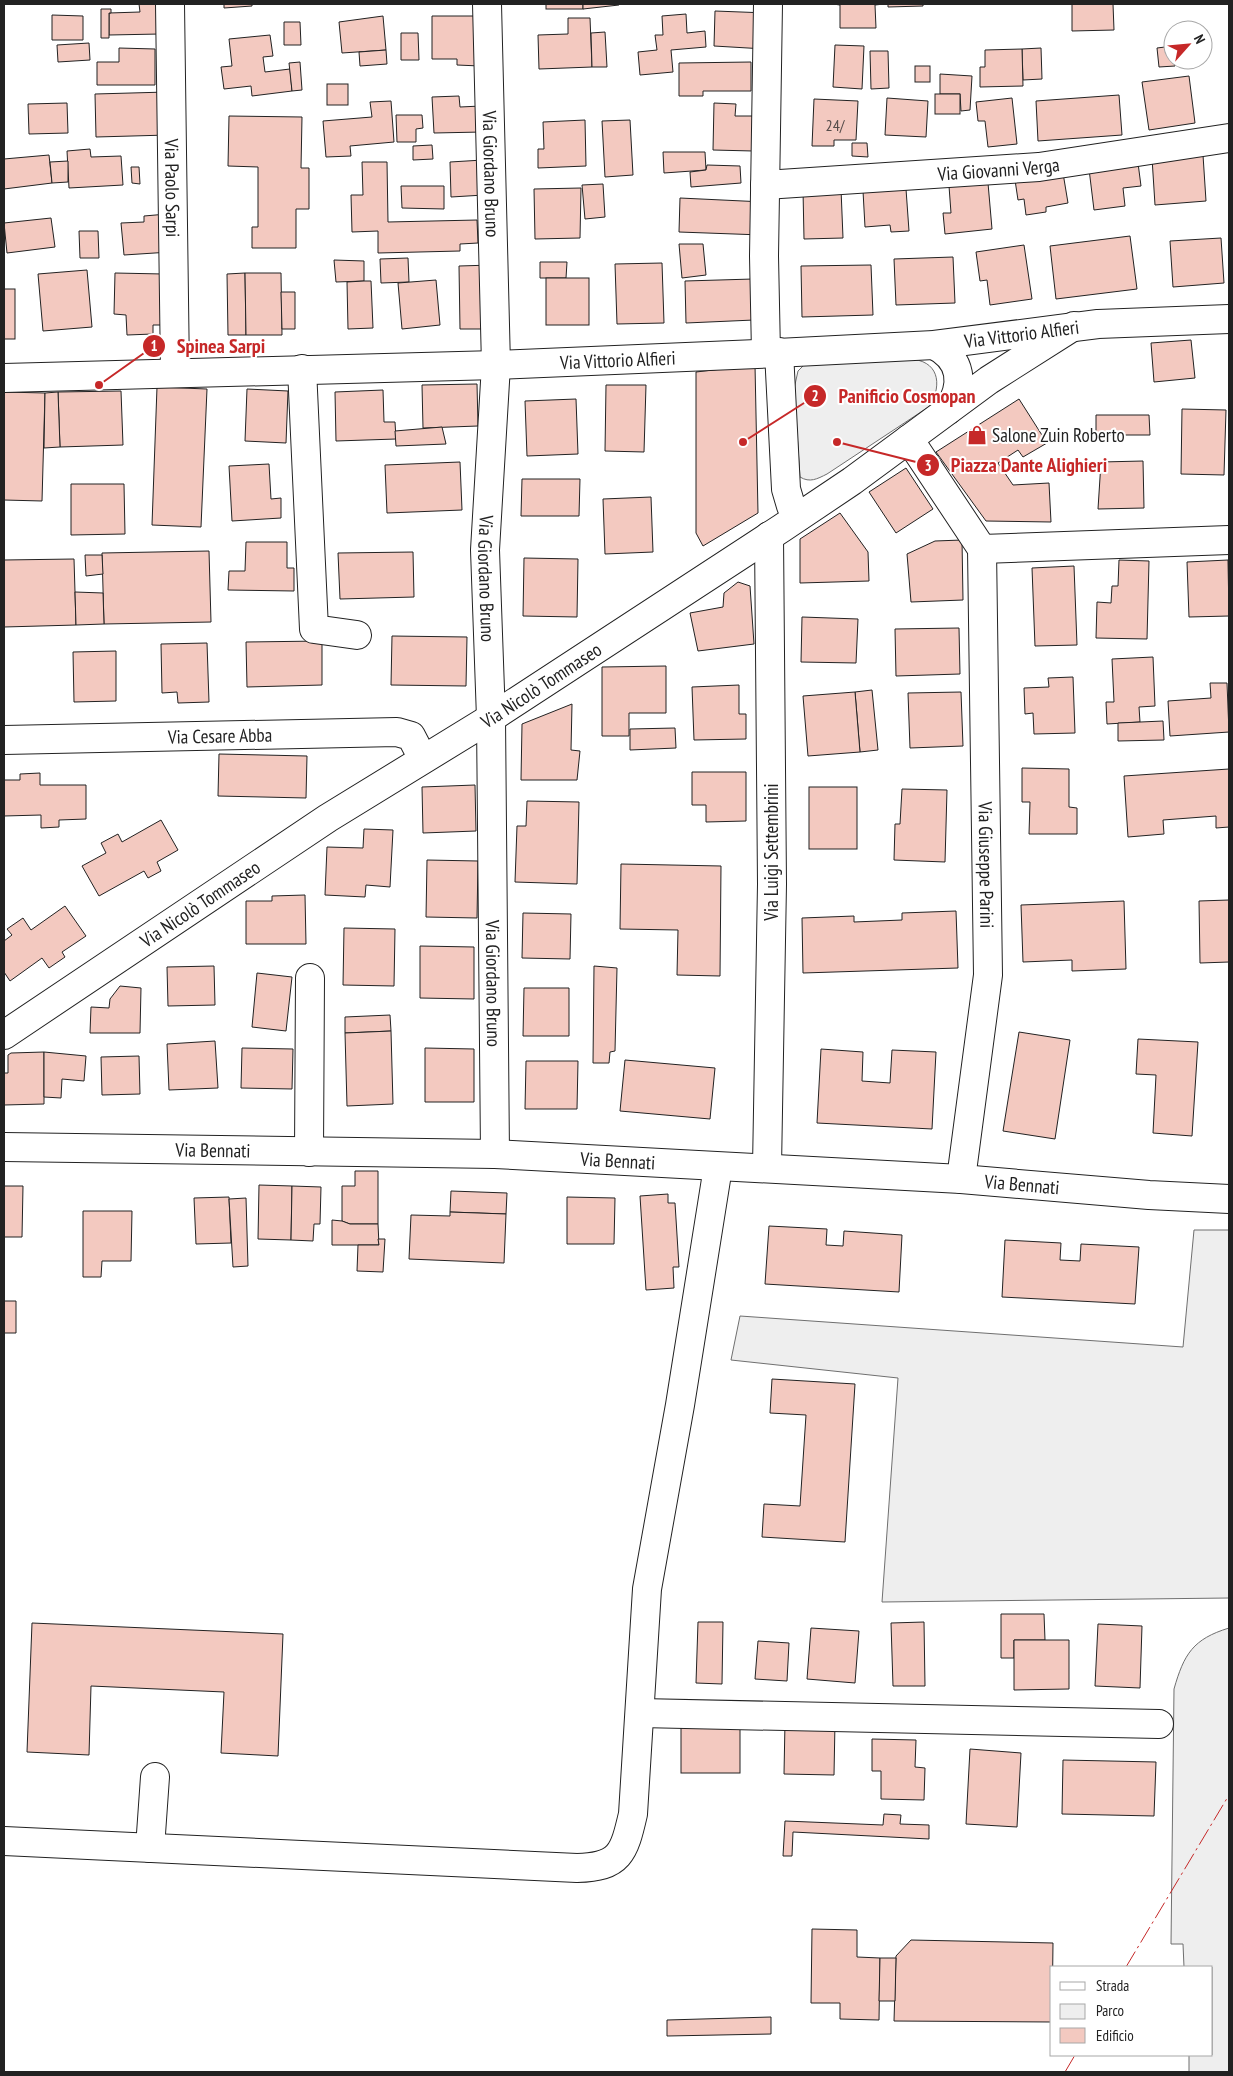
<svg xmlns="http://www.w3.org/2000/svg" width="1233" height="2076" viewBox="0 0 1233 2076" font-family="'PT Sans Narrow',sans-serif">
<rect width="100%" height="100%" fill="#fff"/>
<g fill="#eee" stroke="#6f6f6f">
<path d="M 909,359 C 938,360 943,383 930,406 L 827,474 C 817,479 810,483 800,477 L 794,389 L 798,371 L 804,365 Z"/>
<polygon points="1194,1230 1229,1230 1229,1598 882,1602 898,1378 731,1360 740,1316 1183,1347"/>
<path d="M 1229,1628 L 1229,2072 L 1189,2072 L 1189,2055 L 1212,2055 L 1212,1967 L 1184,1967 L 1183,1944 L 1171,1944 L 1174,1689 C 1184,1654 1193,1639 1229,1628 Z"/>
</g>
<g fill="#f3c9c0" stroke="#222">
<polygon points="139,4 159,4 160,34 109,35 109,13 140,12"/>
<polygon points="224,4 252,4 252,6 224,8"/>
<rect x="546" y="4" width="37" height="5"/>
<polygon points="583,4 619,4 619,5 583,9"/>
<polygon points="833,4 884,4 875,5 876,28 840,28 840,5"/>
<polygon points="888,4 923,4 923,6 888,7"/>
<polygon points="1072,4 1113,4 1114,30 1072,31"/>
<polygon points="101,9 111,9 111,13 109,13 109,38 101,38"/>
<polygon points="715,11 767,13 765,49 714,46"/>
<polygon points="686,14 687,33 705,31 706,47 671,50 673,72 640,75 638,52 657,50 655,35 663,35 662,16"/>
<polygon points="52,15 83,16 83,40 52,40"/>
<polygon points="383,16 386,50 342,53 339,22"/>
<polygon points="432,16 480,16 480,66 457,65 457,59 432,59"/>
<polygon points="568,18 590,18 592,67 539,69 538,35 568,34"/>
<polygon points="284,22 300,22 301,45 284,45"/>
<polygon points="605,32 607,67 592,67 591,33"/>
<polygon points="401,33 418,33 419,60 401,60"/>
<polygon points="270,35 273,56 263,57 265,72 290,69 292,91 252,96 251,86 224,89 221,67 232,66 229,39"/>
<polygon points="89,43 90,60 58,62 57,45"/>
<polygon points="835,45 864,46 862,89 833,87"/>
<polygon points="1173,46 1175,66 1159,67 1157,48"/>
<polygon points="119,48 155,49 155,85 97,85 97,62 119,62"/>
<polygon points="1041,48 1042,79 1023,80 1022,49"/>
<polygon points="1022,49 1023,86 980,87 980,67 985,67 985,50"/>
<polygon points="386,50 387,64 360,66 359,52"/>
<polygon points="870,51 888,51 889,88 871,89"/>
<polygon points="300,62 302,90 292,91 289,63"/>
<polygon points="751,62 751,91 703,91 703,96 679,96 679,63"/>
<rect x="915" y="66" width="15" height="16"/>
<polygon points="940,74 972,76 970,110 961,111 960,94 940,94"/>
<polygon points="1189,76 1195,123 1149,130 1142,82"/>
<rect x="327" y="84" width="21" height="21"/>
<polygon points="167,92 168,135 96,137 95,94"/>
<rect x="935" y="94" width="25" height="20"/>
<polygon points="1119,95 1122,135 1038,141 1036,101"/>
<polygon points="459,96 460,107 481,106 482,132 434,133 432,97"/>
<polygon points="887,98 928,101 926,137 885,135"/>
<polygon points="1012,98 1017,144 988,147 985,121 978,121 976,102"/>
<polygon points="814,99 858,101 856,140 834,140 834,146 812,146"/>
<polygon points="391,101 394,142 350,146 351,156 326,157 323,121 372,117 370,102"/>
<polygon points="67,103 68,133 29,134 28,104"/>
<polygon points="714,103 736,104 735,116 753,116 753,151 713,150"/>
<polygon points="396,115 422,115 423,128 416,129 416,142 397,142"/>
<polygon points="229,116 302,117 301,168 309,168 309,209 296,209 296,248 252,248 252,227 258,227 258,167 228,166"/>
<polygon points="585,120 586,166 538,168 538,149 544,149 543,122"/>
<polygon points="630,120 633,175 605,177 602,121"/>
<polygon points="852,143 867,143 868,157 852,156"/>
<polygon points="432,145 433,159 413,160 413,146"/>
<polygon points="90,149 91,157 121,156 123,185 69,188 67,151"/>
<polygon points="663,152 705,152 706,170 664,173"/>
<polygon points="49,155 52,183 4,189 4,159"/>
<polygon points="1203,155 1206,201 1155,205 1152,158"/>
<polygon points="483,160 484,195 451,197 450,162"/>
<polygon points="68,161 68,182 52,183 50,162"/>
<polygon points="362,162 387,162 388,222 477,220 478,243 460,244 460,251 378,253 378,231 352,232 351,195 363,195"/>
<polygon points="1138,163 1141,186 1123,188 1125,206 1094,210 1089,169"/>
<polygon points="707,165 740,166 741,183 691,187 690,172 706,170"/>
<polygon points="131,167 139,167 140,184 132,183"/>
<polygon points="1063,173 1068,203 1046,207 1046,212 1026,215 1024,199 1018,200 1015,180"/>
<polygon points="988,183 992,229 945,234 943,213 951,213 949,186"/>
<polygon points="603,184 605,217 585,219 582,185"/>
<polygon points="401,186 444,186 444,209 402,208"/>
<polygon points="581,188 580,238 535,239 534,189"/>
<polygon points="841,189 843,238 804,239 803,190"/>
<polygon points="906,189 909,231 891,232 890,225 865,227 863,191"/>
<polygon points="680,198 764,202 762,235 679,232"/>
<polygon points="167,214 170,252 124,255 121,223 144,222 144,216"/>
<polygon points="51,218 55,247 7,253 4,223"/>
<polygon points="79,231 98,231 99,258 80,258"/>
<polygon points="1130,236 1137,289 1056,299 1050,246"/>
<polygon points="1221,238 1224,283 1173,287 1170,241"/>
<polygon points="679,244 703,244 706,275 682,278"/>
<polygon points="1024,245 1032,299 990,305 987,280 980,281 976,252"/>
<polygon points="953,257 955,303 896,305 894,259"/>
<polygon points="408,258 409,282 381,283 380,259"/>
<polygon points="334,260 364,261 364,281 336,282"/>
<polygon points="540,262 567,262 566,278 540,278"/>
<polygon points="662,263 664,323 617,324 615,264"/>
<polygon points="492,265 493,329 460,329 459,266"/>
<polygon points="871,265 873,315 802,317 801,266"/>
<polygon points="87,270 92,327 43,331 38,274"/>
<polygon points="115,273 163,274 162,325 153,325 153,334 127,335 126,315 114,314"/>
<polygon points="245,273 246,335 228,335 227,274"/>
<polygon points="245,273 281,273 282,335 246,335"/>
<rect x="546" y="278" width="43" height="47"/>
<polygon points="753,279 754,320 686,323 685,281"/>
<polygon points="436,280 440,325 402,329 398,283"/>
<polygon points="364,281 371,281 373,328 348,329 347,282"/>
<rect x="4" y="289" width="11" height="50"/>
<polygon points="281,292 295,292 295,329 282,329"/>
<polygon points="1191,340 1195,378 1154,382 1151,343"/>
<polygon points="755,365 758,513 703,546 696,533 696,372"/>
<polygon points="477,384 478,426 423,428 422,385"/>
<polygon points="606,385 646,385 644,452 605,451"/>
<polygon points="157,387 207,389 201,527 152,525"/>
<polygon points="247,389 288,391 286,443 245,441"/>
<polygon points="383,390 384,422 395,422 396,439 336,441 335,392"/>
<polygon points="121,391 123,445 60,447 58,392"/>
<polygon points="4,392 45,393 42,501 4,500"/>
<polygon points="58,392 60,447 44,448 45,393"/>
<polygon points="576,399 578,454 527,456 525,401"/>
<polygon points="1019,399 1047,443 1023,457 1018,450 998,463 1013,485 1049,483 1051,522 986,521 936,452"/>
<polygon points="1182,409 1226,410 1224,475 1181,474"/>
<polygon points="1096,415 1149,415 1150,435 1096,435"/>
<polygon points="442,427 446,444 396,446 395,431"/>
<polygon points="1143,461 1144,508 1098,509 1101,462"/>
<polygon points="460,462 462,510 387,513 385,465"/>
<polygon points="269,464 271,499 281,498 281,518 232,521 229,466"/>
<polygon points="906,468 933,509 896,533 869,492"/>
<polygon points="522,479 580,479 579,516 521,516"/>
<polygon points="71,484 124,484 125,534 71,535"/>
<polygon points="651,497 653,552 605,554 603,499"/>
<polygon points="840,513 868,552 869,581 800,583 800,539"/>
<polygon points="962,540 963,600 911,602 907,554 935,541"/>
<polygon points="246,542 287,542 287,568 294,568 294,591 228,590 229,571 245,571"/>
<polygon points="209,551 211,622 104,624 102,553"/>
<polygon points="413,552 414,597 340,599 338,553"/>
<polygon points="85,555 102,555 103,574 86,576"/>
<polygon points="524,558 578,559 577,617 523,616"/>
<polygon points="74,559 76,625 4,627 4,560"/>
<polygon points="1119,560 1149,561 1147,639 1096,638 1097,602 1111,603 1112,586 1118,586"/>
<polygon points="1228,560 1229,616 1189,617 1187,562"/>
<polygon points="1074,566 1077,645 1035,646 1032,568"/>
<polygon points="738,582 750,586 754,644 698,651 690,613 723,607 724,593"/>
<polygon points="75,592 103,593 104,624 76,625"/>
<polygon points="802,617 858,619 856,663 801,662"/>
<polygon points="959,628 960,674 896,676 895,629"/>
<polygon points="392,636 467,637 466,686 391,685"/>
<polygon points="322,641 322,685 247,687 246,642"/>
<polygon points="207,643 209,702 178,703 177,692 162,693 161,644"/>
<polygon points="116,651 116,701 74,702 73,652"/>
<polygon points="1153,657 1155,706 1139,707 1140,722 1107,724 1106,702 1114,702 1112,659"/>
<polygon points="666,666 666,713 629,713 629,736 602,736 602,667"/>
<polygon points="1073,677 1075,733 1034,734 1033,713 1025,714 1024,688 1049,687 1048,678"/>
<polygon points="1210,683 1227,683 1229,732 1170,736 1168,701 1211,698"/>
<polygon points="739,685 739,714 746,714 746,739 694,740 692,687"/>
<polygon points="872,690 878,750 860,752 855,692"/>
<polygon points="855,692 860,752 808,756 803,696"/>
<polygon points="961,692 963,746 910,748 908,693"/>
<polygon points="572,704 571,750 580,751 577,780 521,780 522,724"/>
<polygon points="1163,721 1164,740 1118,741 1118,723"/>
<polygon points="675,728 676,748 630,750 630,729"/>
<polygon points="219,754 307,756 306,798 218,796"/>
<polygon points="1022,768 1069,769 1069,807 1077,808 1077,834 1029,834 1030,802 1022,802"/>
<polygon points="1229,769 1229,827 1216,828 1216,816 1163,820 1164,834 1128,837 1124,776"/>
<polygon points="692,772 746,772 746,821 706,822 706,805 692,805"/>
<polygon points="40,773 40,785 86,785 86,819 59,820 59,827 41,828 41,815 4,816 4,780 20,780 20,774"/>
<polygon points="475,785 476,831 423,833 422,787"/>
<rect x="809" y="787" width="48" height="62"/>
<polygon points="902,789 947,790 945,862 894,860 895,824 900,824"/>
<polygon points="527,801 579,802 577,884 515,882 517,826 526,826"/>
<polygon points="161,820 178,850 157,862 161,871 148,878 144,871 99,896 82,866 106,853 101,843 118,834 122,842"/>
<polygon points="364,829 393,830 390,887 366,885 365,897 325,895 327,847 363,848"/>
<polygon points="427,860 478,861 477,918 426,917"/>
<polygon points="621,864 721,866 720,976 677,975 678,930 620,929"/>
<polygon points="305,895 306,944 246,944 246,901 272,901 272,896"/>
<polygon points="1229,900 1229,962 1200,963 1199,901"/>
<polygon points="1124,901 1126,969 1072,971 1072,960 1023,962 1021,905"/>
<polygon points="65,906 86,936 62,952 65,957 49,968 42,958 10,981 4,972 4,941 12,935 7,929 23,918 31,930"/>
<polygon points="956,911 958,968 803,973 802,918 854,916 854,922 902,920 902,913"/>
<polygon points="523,913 571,914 570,959 522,958"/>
<polygon points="344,928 395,929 394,986 343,985"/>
<polygon points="420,946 474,947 474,999 420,998"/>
<polygon points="214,966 215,1005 168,1006 167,967"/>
<polygon points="594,966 617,968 615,1051 610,1052 609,1063 593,1063"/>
<polygon points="257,973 292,977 286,1031 252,1027"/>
<polygon points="120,986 141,988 140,1033 90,1033 91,1007 109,1008 110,999"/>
<polygon points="524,988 569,988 569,1036 523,1036"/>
<polygon points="390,1015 391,1031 345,1033 345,1017"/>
<polygon points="391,1031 393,1104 347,1106 345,1033"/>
<polygon points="1019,1032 1070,1040 1055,1139 1003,1131"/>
<polygon points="1138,1039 1198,1042 1192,1136 1153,1133 1156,1075 1136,1074"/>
<polygon points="215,1041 218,1088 169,1090 167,1044"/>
<polygon points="242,1048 293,1049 292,1089 241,1088"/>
<polygon points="425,1048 474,1049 474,1102 425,1102"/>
<polygon points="821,1049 863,1052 862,1081 890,1083 892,1050 936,1052 932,1129 817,1123"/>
<polygon points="44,1052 44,1104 4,1105 4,1073 8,1073 8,1055 11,1053"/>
<polygon points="44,1052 86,1056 84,1081 62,1079 61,1098 44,1097"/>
<polygon points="139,1056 140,1094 102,1095 101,1057"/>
<polygon points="625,1060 715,1068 710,1119 620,1111"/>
<polygon points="526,1061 578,1061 577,1109 525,1109"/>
<polygon points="355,1171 378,1171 378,1224 350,1224 342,1221 342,1186 355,1186"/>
<polygon points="259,1185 292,1186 291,1240 258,1239"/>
<polygon points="4,1186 23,1186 22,1237 4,1237"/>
<polygon points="292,1186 321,1187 320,1224 314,1224 313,1241 291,1240"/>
<polygon points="451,1191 507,1193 506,1214 450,1212"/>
<polygon points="668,1194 668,1203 675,1203 679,1267 673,1267 674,1288 646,1290 640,1196"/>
<polygon points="229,1197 231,1243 196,1244 194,1198"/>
<polygon points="567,1197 615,1198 614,1244 567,1244"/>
<polygon points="246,1198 248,1266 233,1267 229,1199"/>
<polygon points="83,1211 132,1211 131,1261 102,1261 101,1277 83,1277"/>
<polygon points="450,1212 506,1214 504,1263 409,1259 411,1215 450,1216"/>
<polygon points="332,1220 342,1221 350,1224 378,1224 379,1245 332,1245"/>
<polygon points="769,1226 827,1229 826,1245 843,1246 844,1231 902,1235 899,1292 765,1284"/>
<polygon points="378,1239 385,1239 383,1272 357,1271 358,1245 379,1245"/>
<polygon points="1005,1240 1061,1243 1060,1260 1080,1261 1081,1244 1139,1247 1135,1304 1002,1297"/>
<polygon points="4,1278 4,1301 16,1301 16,1333 4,1333"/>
<polygon points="772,1379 855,1384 845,1542 762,1537 764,1504 800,1506 806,1415 770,1413"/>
<polygon points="1001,1614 1044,1614 1045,1640 1014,1640 1014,1658 1001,1658"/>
<polygon points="698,1622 723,1622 722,1684 696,1683"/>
<polygon points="924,1622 925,1686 893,1686 891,1623"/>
<polygon points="32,1623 283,1634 278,1756 221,1753 224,1692 91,1686 89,1755 27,1752"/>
<polygon points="1098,1624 1142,1626 1140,1688 1095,1686"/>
<polygon points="811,1628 859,1631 855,1683 807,1679"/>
<polygon points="1014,1640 1069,1640 1069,1689 1014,1690"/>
<polygon points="758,1641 789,1643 787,1681 755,1679"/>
<polygon points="785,1722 835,1722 834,1775 784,1774"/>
<rect x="681" y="1727" width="59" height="46"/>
<polygon points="872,1739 916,1740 915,1767 925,1768 924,1800 881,1799 881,1771 872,1771"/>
<polygon points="970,1749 1021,1753 1017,1827 966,1824"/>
<polygon points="1063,1760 1156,1762 1154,1816 1062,1814"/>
<polygon points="884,1814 901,1815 900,1824 929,1825 929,1839 793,1832 792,1856 783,1856 785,1821 883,1825"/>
<polygon points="812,1929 857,1930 857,1957 880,1958 879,2020 840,2019 840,2003 811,2003"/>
<polygon points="911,1940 1053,1943 1052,2022 894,2021 896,1956"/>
<polygon points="880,1958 896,1958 895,2001 879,2001"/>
<polygon points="771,2017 771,2034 667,2036 667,2020"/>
</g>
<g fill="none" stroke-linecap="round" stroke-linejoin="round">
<defs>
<g id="minor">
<path id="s1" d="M 170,4 L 175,372"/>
<path id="s2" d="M 487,4 L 496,365 L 485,550 L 491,718 L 495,1154"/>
<path id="s3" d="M 765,185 L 1039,167 L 1229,138"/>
<path d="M 934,345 C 962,359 965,385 948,410"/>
<polyline points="779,352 786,489 791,506 799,516"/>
<polyline points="766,353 764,256 768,4"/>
<polyline points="302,369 314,629 357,635"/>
<path id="s4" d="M 4,378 L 496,365 L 757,354 L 934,345 L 1098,324 L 1229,319"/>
<path id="s5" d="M 909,439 L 982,549 L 988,975 L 961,1179"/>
<polyline points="982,549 1229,540"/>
<path id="s6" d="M 4,740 L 397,732 L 411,736 L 423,759"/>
<path id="s7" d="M 4,1035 L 328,818 L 491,718 L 782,528 L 852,481 L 989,380 L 1074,326"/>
<path id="s8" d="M 4,1147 L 495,1154 L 961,1179 L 1149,1195 L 1229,1199"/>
<polyline points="309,1152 310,978"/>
<polyline points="767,1167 772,884 769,536"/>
<polyline points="640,1713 1159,1724"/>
<path d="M 4,1841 L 577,1868 C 620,1867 624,1853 633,1814 L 647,1589 L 680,1405 L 718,1167"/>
<polyline points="150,1848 155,1777"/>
</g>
</defs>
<use href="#minor" stroke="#222" stroke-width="30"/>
<use href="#minor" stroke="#fff" stroke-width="28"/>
<g stroke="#c62828" stroke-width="1" stroke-dasharray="18 4 2.5 4" stroke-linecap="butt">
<polyline points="1126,1967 1229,1795"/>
<polyline points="1065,2072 1075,2055"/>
</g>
</g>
<defs>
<symbol id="shop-bare" viewBox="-9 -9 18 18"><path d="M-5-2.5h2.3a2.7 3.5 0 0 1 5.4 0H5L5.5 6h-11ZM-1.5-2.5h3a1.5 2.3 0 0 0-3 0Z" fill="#c62828" stroke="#fff" stroke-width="2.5" paint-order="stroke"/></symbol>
</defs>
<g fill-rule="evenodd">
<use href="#shop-bare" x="963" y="421" width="28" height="28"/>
</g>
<g text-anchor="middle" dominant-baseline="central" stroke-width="4" stroke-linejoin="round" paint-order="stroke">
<g font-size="16" fill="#564c4a">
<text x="835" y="125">24/</text>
</g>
<g font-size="19" fill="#222" stroke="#fff">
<text stroke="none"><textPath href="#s3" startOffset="234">Via Giovanni Verga</textPath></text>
<text stroke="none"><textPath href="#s2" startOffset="170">Via Giordano Bruno</textPath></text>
<text stroke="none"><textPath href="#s1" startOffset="184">Via Paolo Sarpi</textPath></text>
<text stroke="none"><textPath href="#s4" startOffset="1019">Via Vittorio Alfieri</textPath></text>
<text stroke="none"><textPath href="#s4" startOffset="614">Via Vittorio Alfieri</textPath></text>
<text stroke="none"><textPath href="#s2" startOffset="575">Via Giordano Bruno</textPath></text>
<text stroke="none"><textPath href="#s7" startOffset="641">Via Nicolò Tommaseo</textPath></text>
<text stroke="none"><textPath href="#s6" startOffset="216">Via Cesare Abba</textPath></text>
<text transform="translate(771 852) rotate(-90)">Via Luigi Settembrini</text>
<text stroke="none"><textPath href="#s5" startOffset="448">Via Giuseppe Parini</textPath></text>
<text stroke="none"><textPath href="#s7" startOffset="236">Via Nicolò Tommaseo</textPath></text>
<text stroke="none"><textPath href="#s2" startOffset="980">Via Giordano Bruno</textPath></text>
<text stroke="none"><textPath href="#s8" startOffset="209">Via Bennati</textPath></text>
<text stroke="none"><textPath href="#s8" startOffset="614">Via Bennati</textPath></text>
<text stroke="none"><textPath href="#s8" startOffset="1019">Via Bennati</textPath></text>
</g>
<g font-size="19" fill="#222" stroke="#fff" text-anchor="start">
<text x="992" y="435">Salone Zuin Roberto</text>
</g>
</g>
<path fill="none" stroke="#c62828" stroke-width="2" d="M99 385L154 346M743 442L815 396M837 442L928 465"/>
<g fill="#c62828" stroke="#fff" stroke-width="2">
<circle cx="99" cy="385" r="5"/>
<circle cx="743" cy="442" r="5"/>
<circle cx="837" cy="442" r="5"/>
<circle cx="154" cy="346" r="12"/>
<circle cx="815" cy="396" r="12"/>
<circle cx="928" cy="465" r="12"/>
</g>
<g font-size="15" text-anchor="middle" font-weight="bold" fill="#fff">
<text x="154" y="351">1</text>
<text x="815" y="401">2</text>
<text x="928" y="471">3</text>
</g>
<g font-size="20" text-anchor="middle" font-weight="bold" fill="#c62828" stroke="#fff" stroke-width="4" stroke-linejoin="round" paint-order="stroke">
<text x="221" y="353">Spinea Sarpi</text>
<text x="907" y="403">Panificio Cosmopan</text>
<text x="1029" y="472">Piazza Dante Alighieri</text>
</g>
<rect width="1233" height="2076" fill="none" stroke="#222222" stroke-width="10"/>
<rect x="1050" y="1966" width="162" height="90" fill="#ffffff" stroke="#a7a7a7"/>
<rect x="1060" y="1982" width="25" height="8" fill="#ffffff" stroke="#a7a7a7"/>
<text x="1096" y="1991" font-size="15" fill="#222222">Strada</text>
<rect x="1060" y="2004" width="25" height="15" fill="#eeeeee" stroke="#a7a7a7"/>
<text x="1096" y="2016" font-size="15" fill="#222222">Parco</text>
<rect x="1060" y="2028" width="25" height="15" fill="#f3c9c0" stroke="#a7a7a7"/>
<text x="1096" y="2041" font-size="15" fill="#222222">Edificio</text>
<g transform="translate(1188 45) rotate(63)"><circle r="24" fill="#ffffff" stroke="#a7a7a7"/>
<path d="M0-4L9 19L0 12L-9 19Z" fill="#c62828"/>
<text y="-8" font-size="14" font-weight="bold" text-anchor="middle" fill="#222222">N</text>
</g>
</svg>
